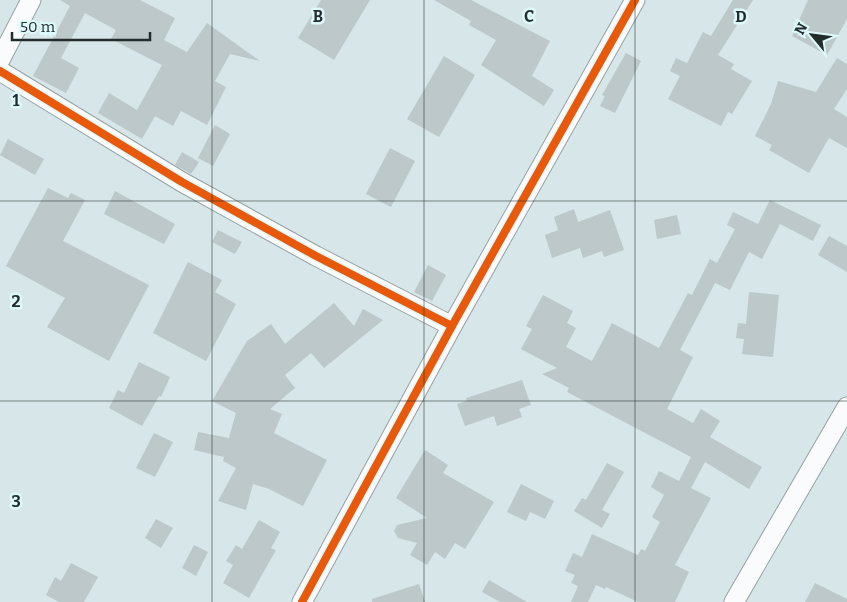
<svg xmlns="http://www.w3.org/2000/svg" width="847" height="602" viewBox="0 0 847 602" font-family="Bitter,serif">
<rect width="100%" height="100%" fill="#d7e6e8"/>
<g fill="#bcc8c9">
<polygon points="60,0 140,0 175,18 164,40 187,52 207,23 260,61 230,54 215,81 226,87 207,125 181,111 173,126 155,116 142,139 98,113 109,93 137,110 162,65 111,39 116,30 85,13 61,58 79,68 66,93 33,76 70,6"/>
<polygon points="321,0 370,0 334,60 298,38"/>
<polygon points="434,0 471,0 550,41 532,76 554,90 544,106 481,65 496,40 469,25 471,21"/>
<polygon points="733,0 753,0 718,55 734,64 731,69 752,81 732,114 728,112 721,126 668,99 680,76 670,71 676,58 687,63 703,32 711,36"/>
<polygon points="808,0 847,0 847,19 827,55 792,36"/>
<polygon points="626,53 641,61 615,113 600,106 605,96 602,95"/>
<polygon points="444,56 475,75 439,137 407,119"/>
<polygon points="837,58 847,64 847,89 834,109 847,117 847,148 829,138 809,173 769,150 772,145 755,136 771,104 778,81 816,92"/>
<polygon points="215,125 230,134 213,166 198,158"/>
<polygon points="8,139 44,159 35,175 0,155"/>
<polygon points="390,148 415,161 391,207 366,194"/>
<polygon points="182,152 199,162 191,174 175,165"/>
<polygon points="48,188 68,198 71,193 85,200 63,241 149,285 109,361 47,327 65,298 6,266"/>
<polygon points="115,191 175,224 164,244 104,214"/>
<polygon points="770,200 821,225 813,241 780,224 762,259 749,252 730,290 715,283 680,350 693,357 667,409 693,423 701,409 720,421 710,437 762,467 749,489 705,462 691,488 711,498 675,565 689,572 675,602 638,602 606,587 605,589 596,585 588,602 571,602 578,586 571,583 575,575 565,571 573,553 582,557 592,534 638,555 641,549 645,551 660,522 652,517 664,495 651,487 659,471 679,481 691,457 567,392 569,388 542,374 557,368 521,349 532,329 526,326 543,295 573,311 567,323 576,328 566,347 592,361 612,323 659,348 688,293 692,295 710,259 717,263 735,229 727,225 733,212 758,224"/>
<polygon points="574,209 578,222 610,210 624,250 604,257 602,251 583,258 580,248 552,258 545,235 558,230 554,217"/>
<polygon points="677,215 681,234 657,239 654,220"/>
<polygon points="218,230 242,242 235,254 212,242"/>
<polygon points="829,236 847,246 847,272 818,255"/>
<polygon points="188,262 222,280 215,292 236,304 206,361 153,333"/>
<polygon points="428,265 446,275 432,301 414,292"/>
<polygon points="749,292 779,295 773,357 742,354 744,339 736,338 738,323 746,324"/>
<polygon points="334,303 354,326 363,309 383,320 324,368 311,353 285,375 295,388 270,409 282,414 274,433 327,460 303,506 269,489 253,484 246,510 218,501 236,468 223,461 224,457 194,450 198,432 229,438 236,413 212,401 247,341 271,324 285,344"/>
<polygon points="139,362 170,377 161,397 159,396 142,426 109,408 118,390 124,393"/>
<polygon points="522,380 531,405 519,409 522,417 497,426 494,416 465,426 457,404 467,401 466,398"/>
<polygon points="154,433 173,442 155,477 136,468"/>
<polygon points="425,450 448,465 443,473 494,502 465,549 455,543 445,559 435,552 427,565 410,555 417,543 398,538 394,531 397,525 427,518 396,498"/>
<polygon points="607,463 624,472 602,510 610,514 602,528 574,511 582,498 586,500"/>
<polygon points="521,484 554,501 545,519 530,512 526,521 507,512"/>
<polygon points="156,519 173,528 161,548 145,538"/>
<polygon points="259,520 280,532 271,548 276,550 249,598 223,583 233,565 226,561 236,545 242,549"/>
<polygon points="194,545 208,552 196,576 182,568"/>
<polygon points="71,563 98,577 84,602 59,602 46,595 55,577 61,581"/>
<polygon points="489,580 527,602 500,602 482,592"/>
<polygon points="815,583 847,599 847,602 805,602"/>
<polygon points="419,584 425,602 372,602 372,599"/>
</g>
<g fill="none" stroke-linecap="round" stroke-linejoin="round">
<defs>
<g id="minor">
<polyline points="0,60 31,0"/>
<polyline points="0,71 182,182 316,256 452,326"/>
<polyline points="302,602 452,326 635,0"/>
<polyline points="734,602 847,407"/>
</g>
</defs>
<use href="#minor" stroke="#96a2a3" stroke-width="21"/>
<use href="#minor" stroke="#f9fbfc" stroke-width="19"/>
<defs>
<g id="cycleway">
<polyline points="0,71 182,182 316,256 452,326"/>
<polyline points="302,602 452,326 635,0"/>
</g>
</defs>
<use href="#cycleway" stroke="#def9fb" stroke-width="11"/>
<use href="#cycleway" stroke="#e8590c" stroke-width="8"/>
</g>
<path fill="none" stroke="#222c2c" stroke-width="1" stroke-opacity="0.55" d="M 212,0 L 212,602M 424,0 L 424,602M 635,0 L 635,602M 0,201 L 847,201M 0,401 L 847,401"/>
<g font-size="16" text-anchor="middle" font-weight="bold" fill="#222c2c" stroke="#def9fb" stroke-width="5" stroke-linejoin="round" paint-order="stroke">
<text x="318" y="22">B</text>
<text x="529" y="22">C</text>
<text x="741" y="22">D</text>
<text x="16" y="106">1</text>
<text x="16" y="307">2</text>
<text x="16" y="507">3</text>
</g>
<g transform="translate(812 35) rotate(299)" stroke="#def9fb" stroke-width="4" paint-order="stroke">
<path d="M0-4L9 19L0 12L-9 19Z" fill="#222c2c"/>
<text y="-8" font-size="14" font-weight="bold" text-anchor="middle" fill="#222c2c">N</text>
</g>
<path d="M12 32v8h138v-8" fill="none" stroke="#222c2c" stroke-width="2.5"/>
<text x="20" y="32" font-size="15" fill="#222c2c" stroke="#def9fb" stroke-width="4" paint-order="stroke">50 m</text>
</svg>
